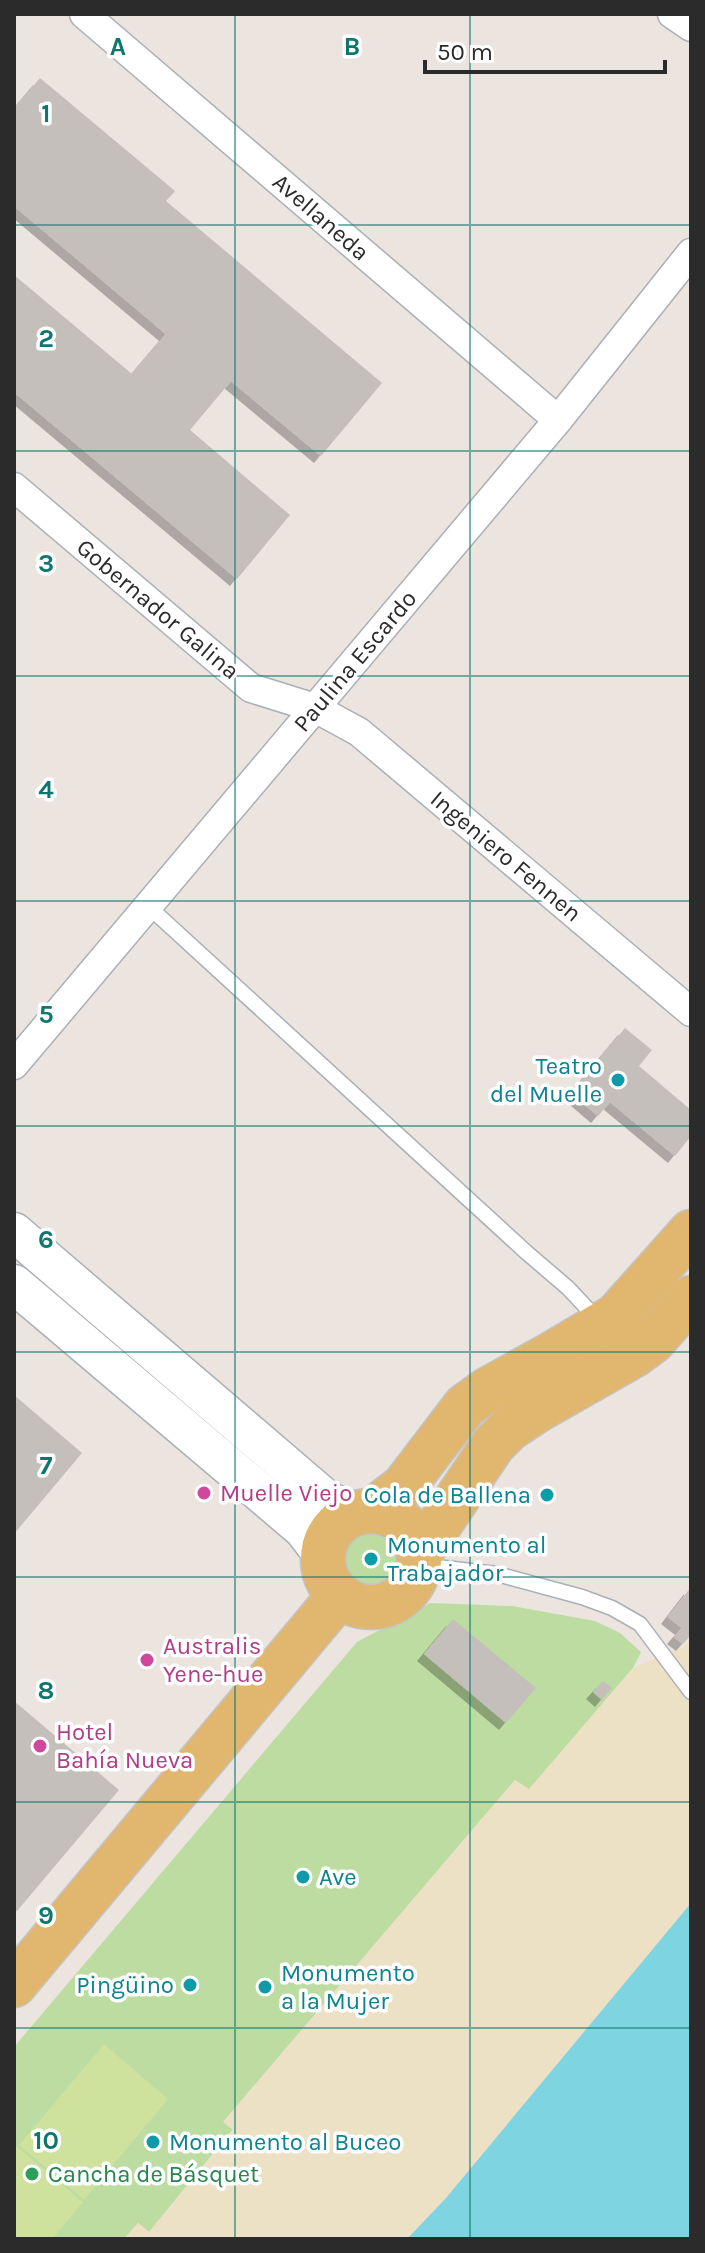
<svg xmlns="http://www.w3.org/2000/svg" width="705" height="2253" viewBox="0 0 705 2253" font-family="Karla,sans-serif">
<defs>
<filter id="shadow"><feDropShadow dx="-7" dy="7" stdDeviation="0" flood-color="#0004"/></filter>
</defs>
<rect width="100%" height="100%" fill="#ebe4df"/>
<g fill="#bddca1">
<circle cx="371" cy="1559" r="27"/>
<polygon points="430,1603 512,1606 595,1621 620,1633 641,1652 633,1668 529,1790 515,1780 224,2121 233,2129 149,2232 138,2223 124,2239 14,2239 14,2047 357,1642"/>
</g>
<polygon fill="#ece1c5" points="691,1639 691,1903 446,2198 407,2239 124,2239 138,2223 149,2232 233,2130 223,2122 515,1780 529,1789 633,1668 685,1646"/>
<g fill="#cee29e">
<polygon points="104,2044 168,2099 84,2200 19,2145"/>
<polygon points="15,2145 83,2202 52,2239 14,2239"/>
</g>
<polygon fill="#7ed4e1" points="691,1903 691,2239 407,2239 446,2198"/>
<g fill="#c4bfba" filter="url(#shadow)">
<polygon points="40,78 175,191 166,201 382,383 321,456 231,381 190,430 290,515 237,579 14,392 14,275 132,374 166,334 14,206 14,109"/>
<polygon points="625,1028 652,1050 639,1066 691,1110 691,1136 675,1156 610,1102 598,1116 571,1093"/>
<polygon points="14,1395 82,1453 14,1534"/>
<polygon points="691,1587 691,1635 683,1644 674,1637 682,1628 668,1617"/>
<polygon points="453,1619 536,1688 506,1723 424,1654"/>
<polygon points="603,1681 612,1688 602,1700 593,1692"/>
<polygon points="14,1701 119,1790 17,1911 14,1912"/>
</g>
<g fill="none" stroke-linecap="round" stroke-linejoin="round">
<defs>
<g id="lane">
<polyline points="148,906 526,1252 568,1288 598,1320"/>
<polyline points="419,1565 497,1574 582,1597 612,1608 640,1624 691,1692"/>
</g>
<g id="street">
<polyline points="84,14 558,420"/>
<polyline points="672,14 691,27"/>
<polyline points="14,487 251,688 315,708 359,732 691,1012"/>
<polyline points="14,1065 558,420 691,253"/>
</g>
<g id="secondary">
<polyline points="14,1232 328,1501 358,1513"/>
<polyline points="14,1284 303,1529 323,1555"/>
</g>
<g id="primary">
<polyline points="372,1511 404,1486 465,1406 487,1390 552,1354 616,1316 691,1232"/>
<circle cx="371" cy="1559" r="48"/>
<polyline points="419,1555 493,1445 510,1428 539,1409 634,1355 653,1341 691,1298"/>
<polyline points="14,1985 340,1595"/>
</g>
</defs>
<use href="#lane" stroke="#abafb6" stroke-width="17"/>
<use href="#street" stroke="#abafb6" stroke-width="31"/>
<use href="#secondary" stroke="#abafb6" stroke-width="41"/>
<use href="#primary" stroke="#c4c4c4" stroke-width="47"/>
<use href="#lane" stroke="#fff" stroke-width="14"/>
<use href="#street" stroke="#fff" stroke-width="28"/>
<use href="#secondary" stroke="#fff" stroke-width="38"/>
<use href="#primary" stroke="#e1b66e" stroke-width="44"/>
</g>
<path fill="none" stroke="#0f766e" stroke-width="2" stroke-opacity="0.55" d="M 235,14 L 235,2239M 470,14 L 470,2239M 14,225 L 691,225M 14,451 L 691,451M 14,676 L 691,676M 14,901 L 691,901M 14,1126 L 691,1126M 14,1352 L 691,1352M 14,1577 L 691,1577M 14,1802 L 691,1802M 14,2028 L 691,2028"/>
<g fill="#0f9aa8" stroke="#fff" stroke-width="3">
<circle cx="618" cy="1080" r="8"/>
<circle cx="547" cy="1495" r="8"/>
<circle cx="371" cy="1559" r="8"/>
<circle cx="303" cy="1877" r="8"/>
<circle cx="190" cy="1985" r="8"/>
<circle cx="265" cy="1987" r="8"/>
<circle cx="153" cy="2142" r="8"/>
</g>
<g fill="#d1479c" stroke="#fff" stroke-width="3">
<circle cx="204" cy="1493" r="8"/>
<circle cx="147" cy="1660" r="8"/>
<circle cx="40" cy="1746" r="8"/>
</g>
<circle fill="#2e9e5b" stroke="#fff" stroke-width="3" cx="32" cy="2174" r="8"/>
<g text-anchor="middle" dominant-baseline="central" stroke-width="7" stroke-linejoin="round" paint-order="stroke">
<g font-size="24" fill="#2b2b2b" stroke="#fff">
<text transform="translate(321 217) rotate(41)">Avellaneda</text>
<text transform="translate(158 609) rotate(40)">Gobernador Galina</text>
<text transform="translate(355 661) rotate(-50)">Paulina Escardo</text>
<text transform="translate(506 856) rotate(40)">Ingeniero Fennen</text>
</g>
<g font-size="24" fill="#0d838f" stroke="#fff" text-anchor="start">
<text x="602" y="1066" text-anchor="end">Teatro<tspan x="602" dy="28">del Muelle</tspan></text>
<text x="531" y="1495" text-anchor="end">Cola de Ballena</text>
<text x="387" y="1545">Monumento al<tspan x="387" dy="28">Trabajador</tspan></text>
<text x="319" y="1877">Ave</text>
<text x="281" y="1973">Monumento<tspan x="281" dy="28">a la Mujer</tspan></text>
<text x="174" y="1985" text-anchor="end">Pingüino</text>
<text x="169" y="2142">Monumento al Buceo</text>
</g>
<g font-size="24" fill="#b23c85" stroke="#fff" text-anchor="start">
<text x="220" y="1493">Muelle Viejo</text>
<text x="163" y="1646">Australis<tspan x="163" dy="28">Yene-hue</tspan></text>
<text x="56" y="1732">Hotel<tspan x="56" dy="28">Bahía Nueva</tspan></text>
</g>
<g font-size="24" fill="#27864d" stroke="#fff" text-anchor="start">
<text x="48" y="2174">Cancha de Básquet</text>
</g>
</g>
<g font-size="26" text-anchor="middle" font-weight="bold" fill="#0f766e" stroke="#fff" stroke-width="7" stroke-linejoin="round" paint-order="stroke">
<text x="118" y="55">A</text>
<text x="352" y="55">B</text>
<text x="46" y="122">1</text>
<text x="46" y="347">2</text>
<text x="46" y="572">3</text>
<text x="46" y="798">4</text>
<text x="46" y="1023">5</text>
<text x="46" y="1248">6</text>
<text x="46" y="1474">7</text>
<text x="46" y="1699">8</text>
<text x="46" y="1924">9</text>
<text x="46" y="2149">10</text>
</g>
<rect width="705" height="2253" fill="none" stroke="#2b2b2b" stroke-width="32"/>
<path d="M425 60v12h240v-12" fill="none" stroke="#2b2b2b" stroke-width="4"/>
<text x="437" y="60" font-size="24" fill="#2b2b2b" stroke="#ffffff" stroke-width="6" paint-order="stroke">50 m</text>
</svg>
